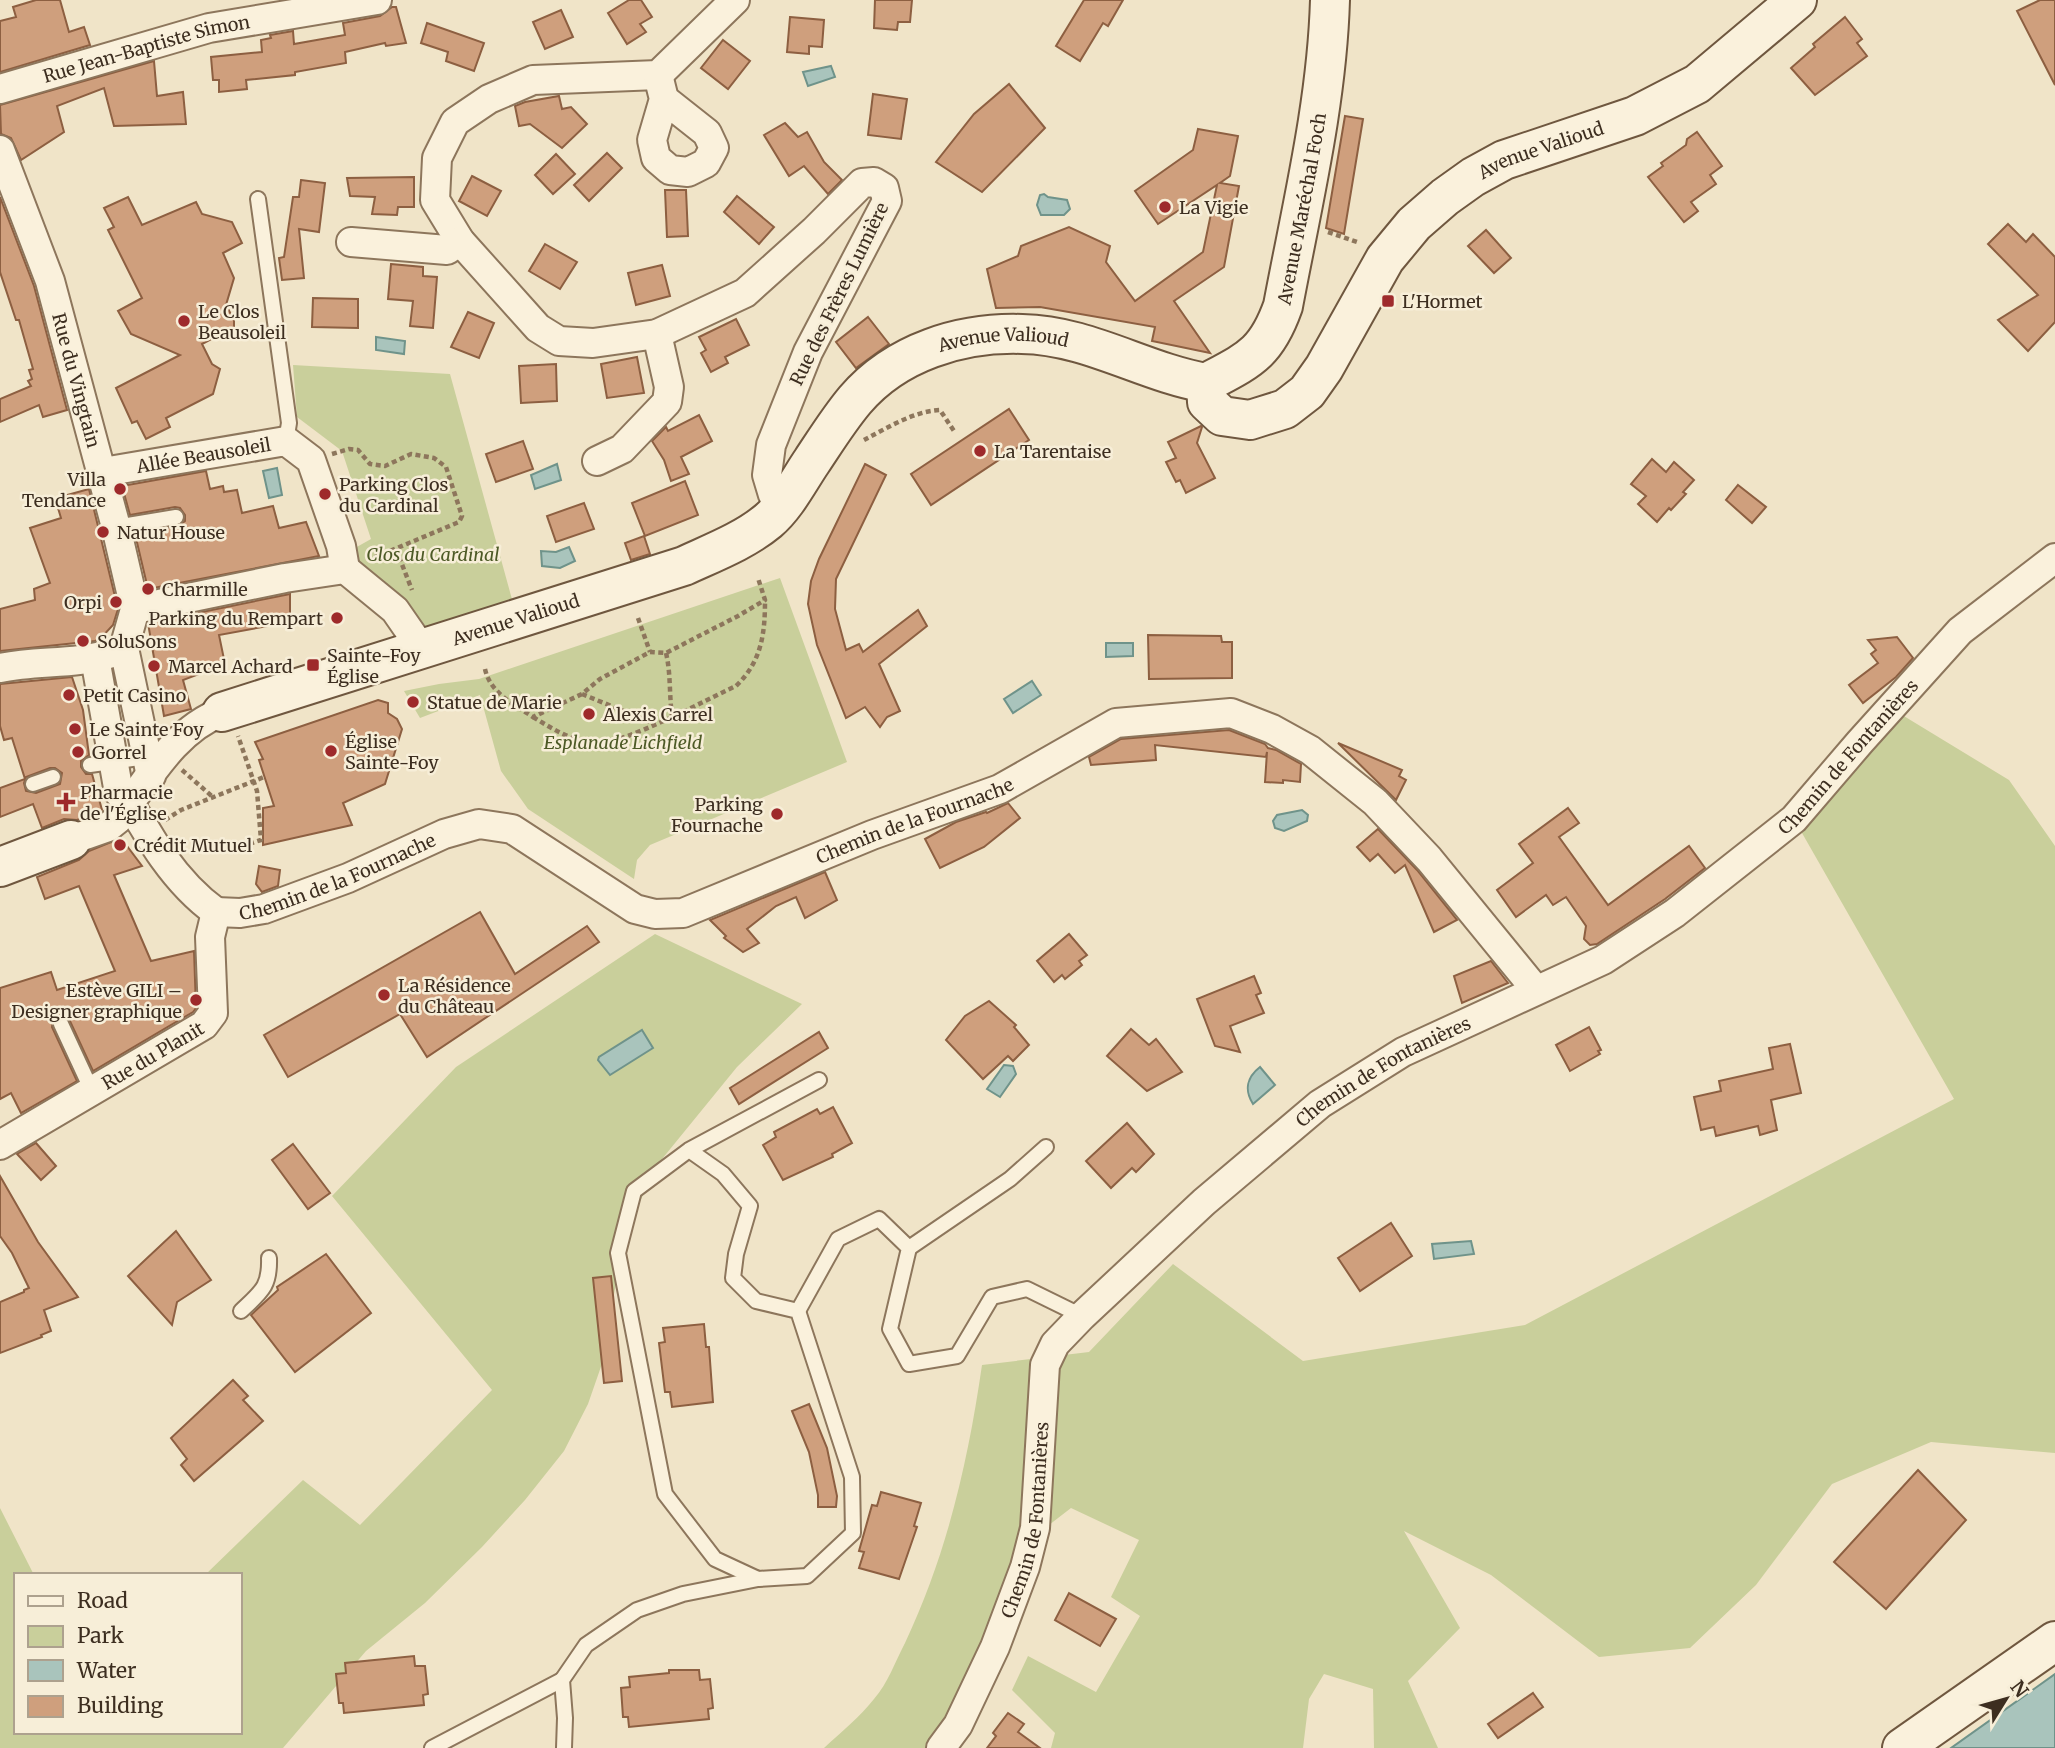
<svg xmlns="http://www.w3.org/2000/svg" width="2055" height="1748" viewBox="0 0 2055 1748" font-family="Merriweather,serif">
<rect width="100%" height="100%" fill="#f0e4c8"/>
<g fill="#c9cf9b">
<polygon points="293,365 450,374 513,603 419,633 366,579 355,548 371,539 342,451 297,417"/>
<polygon points="780,578 847,762 650,845 637,860 634,879 528,809 501,771 480,695 420,718 404,691 439,684 479,679"/>
<path d="M 1889,707 L 2009,780 L 2055,846 L 2055,1453 L 1931,1442 L 1832,1484 L 1756,1585 L 1690,1648 L 1599,1657 L 1491,1575 L 1404,1531 L 1460,1628 L 1408,1681 L 1438,1748 L 1374,1748 L 1373,1689 L 1324,1674 L 1309,1699 L 1303,1748 L 1051,1748 L 1055,1733 L 1012,1690 L 1028,1656 L 1096,1692 L 1140,1616 L 1111,1597 L 1139,1540 L 1071,1508 L 1027,1542 L 950,1721 L 928,1748 L 824,1748 C 841,1732 860,1717 874,1699 C 888,1683 895,1662 905,1643 C 947,1554 968,1462 982,1365 L 1089,1352 L 1173,1264 L 1303,1361 L 1525,1325 L 1954,1099 L 1794,819 Z"/>
<polygon points="655,934 802,1004 737,1067 662,1159 652,1176 634,1214 622,1253 614,1294 612,1335 588,1404 564,1451 525,1500 482,1547 425,1603 366,1651 283,1748 0,1748 0,1508 34,1575 16,1575 16,1732 240,1732 240,1575 205,1575 303,1480 360,1525 492,1390 332,1196 456,1067"/>
</g>
<g fill="#a9c4bc" stroke="#6f938a" stroke-width="2">
<polygon points="831,66 835,77 808,86 803,72"/>
<polygon points="1044,194 1048,197 1067,200 1070,209 1064,215 1041,215 1037,205 1040,195"/>
<polygon points="376,337 405,341 404,354 376,350"/>
<polygon points="557,464 561,480 535,489 531,475"/>
<polygon points="277,468 282,495 269,498 263,471"/>
<polygon points="569,547 575,561 560,568 542,566 541,551 556,552"/>
<polygon points="1106,643 1133,643 1133,656 1106,657"/>
<polygon points="1032,681 1041,695 1013,713 1004,699"/>
<polygon points="1302,810 1308,815 1307,821 1284,831 1275,828 1273,821 1277,815"/>
<polygon points="642,1030 653,1048 610,1075 598,1060 599,1057"/>
<polygon points="1004,1065 1013,1066 1016,1074 1000,1097 987,1089"/>
<path d="M 1260,1067 L 1275,1085 L 1253,1104 C 1244,1090 1247,1077 1260,1067 Z"/>
<polygon points="1471,1241 1474,1254 1434,1259 1432,1244"/>
<polygon points="2055,1674 2055,1748 1951,1748"/>
</g>
<g fill="#cf9f7d" stroke="#8d5f41" stroke-width="2" fill-rule="evenodd">
<polygon points="36,0 60,0 69,32 84,27 90,45 0,72 0,21 16,17 13,7"/>
<polygon points="629,0 641,0 652,17 640,24 646,32 627,44 608,13"/>
<polygon points="875,0 912,0 910,22 898,22 897,30 874,28"/>
<polygon points="1084,0 1123,0 1108,26 1103,23 1080,61 1056,46"/>
<polygon points="2040,0 2055,0 2055,85 2017,11"/>
<polygon points="392,7 396,7 406,43 386,46 385,43 345,52 346,63 295,72 295,75 246,80 247,89 219,92 219,80 213,80 211,57 262,52 261,40 271,38 270,35 293,31 294,44 345,35 343,23 380,16"/>
<polygon points="561,10 573,37 545,49 533,22"/>
<polygon points="790,17 824,20 822,47 809,46 809,54 787,52"/>
<polygon points="1845,17 1862,39 1857,43 1867,56 1815,95 1791,68 1815,47 1813,44"/>
<polygon points="427,23 484,43 474,71 446,61 448,52 421,43"/>
<polygon points="723,40 750,61 728,89 701,68"/>
<polygon points="154,61 157,96 183,92 186,124 114,126 104,88 57,106 64,132 21,160 11,138 1,134 0,105"/>
<polygon points="1009,84 1045,128 982,192 936,162 974,114"/>
<polygon points="873,94 907,99 901,139 868,135"/>
<polygon points="559,96 562,109 571,107 587,124 562,148 530,124 519,126 515,106 525,102"/>
<polygon points="1345,116 1363,119 1344,234 1326,228"/>
<polygon points="785,123 798,137 807,132 824,162 842,180 828,194 804,166 789,176 764,135"/>
<polygon points="1198,129 1238,136 1230,176 1220,183 1239,186 1224,267 1174,301 1210,353 1152,341 1155,327 1040,307 996,308 987,269 1018,256 1021,246 1069,227 1110,246 1106,262 1135,301 1203,252 1217,185 1158,224 1135,191 1193,150"/>
<polygon points="1697,132 1722,166 1710,175 1716,184 1691,202 1698,211 1684,222 1648,177 1663,166 1661,163 1686,145 1687,139"/>
<polygon points="607,153 622,168 589,201 574,185"/>
<polygon points="556,154 575,174 553,194 535,175"/>
<polygon points="472,176 501,191 487,216 459,201"/>
<polygon points="414,177 414,207 398,207 397,215 372,214 375,197 350,196 347,178"/>
<polygon points="301,180 325,183 319,232 299,229 304,278 282,280 279,258 284,257 293,197 299,197"/>
<polygon points="665,190 686,190 688,236 667,237"/>
<polygon points="737,196 774,227 759,244 724,212"/>
<polygon points="0,197 34,286 67,410 43,417 39,405 0,422 0,399 31,386 28,381 32,379 29,370 33,369 19,320 16,320 0,272"/>
<polygon points="128,197 142,225 196,202 202,214 232,222 242,243 223,253 234,278 226,305 234,320 234,327 202,344 212,364 220,369 213,394 166,418 170,427 146,439 137,421 132,423 116,388 180,355 131,334 118,311 142,298 108,230 114,227 104,208"/>
<polygon points="2008,224 2026,242 2033,234 2055,257 2055,322 2028,351 1998,320 2038,295 1988,244"/>
<polygon points="1486,230 1511,258 1494,273 1468,246"/>
<polygon points="545,244 577,262 560,289 529,271"/>
<polygon points="391,264 423,267 423,276 437,277 433,328 410,326 413,301 388,299"/>
<polygon points="662,265 670,296 636,305 628,273"/>
<polygon points="313,298 358,299 358,328 312,327"/>
<polygon points="468,312 494,323 479,358 451,347"/>
<polygon points="868,317 889,344 856,368 836,342"/>
<polygon points="736,319 749,345 725,357 728,363 711,372 701,353 706,350 699,337"/>
<polygon points="637,357 644,393 607,398 601,364"/>
<polygon points="556,364 557,401 521,403 519,366"/>
<polygon points="1009,409 1029,440 931,505 911,474"/>
<polygon points="699,415 712,441 681,457 689,474 671,481 664,460 652,441 666,427 668,431"/>
<polygon points="1201,426 1202,427 1197,443 1215,478 1186,493 1180,480 1176,482 1166,462 1176,458 1168,442"/>
<polygon points="523,441 533,469 496,482 486,454"/>
<polygon points="1652,459 1666,472 1674,462 1694,480 1683,492 1686,494 1671,510 1669,508 1657,522 1638,504 1646,496 1631,484"/>
<polygon points="865,464 886,475 836,579 835,609 846,650 859,644 863,652 918,610 927,626 879,664 900,711 887,717 880,727 865,707 846,718 817,645 808,604 811,581 819,559"/>
<polygon points="206,471 210,489 223,486 224,492 237,490 242,513 273,506 279,528 306,522 319,556 148,589 135,534 178,526 185,521 185,515 180,508 175,507 130,515 122,486"/>
<polygon points="685,481 698,515 645,536 632,503"/>
<polygon points="1738,485 1766,507 1752,523 1726,500"/>
<polygon points="89,489 118,609 113,625 100,639 95,641 0,651 0,609 35,600 34,589 50,583 30,528 61,518 58,508 62,506 60,497"/>
<polygon points="584,503 594,529 556,542 547,516"/>
<polygon points="644,536 650,554 631,560 625,543"/>
<polygon points="290,594 290,622 219,635 225,664 183,680 191,709 164,716 148,623"/>
<polygon points="1148,635 1221,636 1222,642 1232,642 1232,678 1149,679"/>
<polygon points="1897,637 1913,658 1896,677 1863,703 1849,685 1878,663 1871,654 1876,650 1868,640"/>
<path d="M 72,677 L 83,710 L 89,755 L 81,761 L 81,767 L 86,774 L 92,774 L 102,810 L 77,820 L 64,819 L 42,828 L 33,804 L 0,817 L 0,788 L 25,779 L 12,738 L 4,740 L 0,726 L 0,684 ZM 50,768 L 55,768 L 62,773 L 60,784 L 36,793 L 26,791 L 24,783 L 26,777 Z"/>
<polygon points="378,700 388,703 388,713 397,719 402,729 385,784 343,803 352,825 263,845 263,808 274,806 259,760 263,759 255,742"/>
<polygon points="1229,730 1265,744 1268,748 1276,750 1301,764 1300,782 1283,780 1283,783 1265,782 1267,752 1266,757 1155,745 1156,760 1091,765 1089,757 1121,739"/>
<polygon points="1338,743 1402,770 1399,776 1406,780 1396,800"/>
<polygon points="1008,803 1020,818 984,847 940,868 925,839 956,822 986,812 987,813"/>
<polygon points="1568,808 1579,823 1559,837 1608,905 1689,846 1705,868 1665,899 1597,944 1590,945 1584,939 1586,926 1566,897 1553,905 1546,895 1516,917 1497,890 1533,863 1519,844"/>
<polygon points="1378,829 1417,870 1457,920 1434,932 1405,865 1395,873 1378,854 1370,861 1357,847"/>
<polygon points="121,838 142,866 114,875 151,961 194,951 196,1008 193,1012 93,1071 69,1019 63,1015 56,1016 53,1019 52,1027 77,1081 21,1113 11,1093 0,1099 0,988 51,972 57,990 115,971 79,886 45,899 37,877 79,860 89,851"/>
<polygon points="259,866 280,870 278,886 262,892 256,884"/>
<polygon points="825,872 837,900 805,918 796,897 776,906 747,929 759,943 743,952 724,938 726,936 710,920"/>
<polygon points="480,912 515,974 587,926 599,942 427,1057 400,1014 288,1077 264,1035"/>
<polygon points="1069,934 1087,955 1079,961 1082,965 1065,979 1062,975 1054,982 1037,961"/>
<polygon points="1491,961 1508,983 1462,1003 1454,976"/>
<polygon points="1254,976 1261,993 1256,995 1264,1013 1230,1026 1240,1052 1215,1046 1197,999"/>
<polygon points="989,1001 1016,1025 1014,1027 1029,1045 1013,1061 1008,1056 983,1079 946,1040 965,1016"/>
<polygon points="1589,1027 1601,1050 1598,1051 1600,1054 1570,1071 1556,1045"/>
<polygon points="1131,1029 1149,1045 1156,1039 1182,1072 1147,1091 1107,1056"/>
<polygon points="819,1032 828,1048 739,1104 730,1088"/>
<polygon points="1790,1044 1801,1093 1771,1100 1777,1130 1760,1135 1758,1126 1716,1136 1714,1127 1701,1130 1694,1097 1721,1091 1719,1081 1773,1069 1769,1048"/>
<polygon points="833,1107 852,1143 832,1154 833,1157 783,1180 763,1145 776,1137 774,1132 817,1109 820,1114"/>
<polygon points="1127,1123 1154,1154 1136,1172 1132,1168 1111,1188 1086,1161"/>
<polygon points="36,1143 56,1166 41,1180 17,1154"/>
<polygon points="293,1144 330,1193 308,1209 272,1160"/>
<polygon points="0,1176 38,1242 78,1297 44,1310 51,1331 41,1335 42,1337 0,1353 0,1302 24,1292 24,1290 29,1288 12,1253 0,1236"/>
<polygon points="1391,1223 1412,1256 1360,1291 1338,1258"/>
<polygon points="176,1231 211,1280 177,1302 172,1325 128,1276"/>
<polygon points="326,1254 371,1313 295,1372 251,1315 278,1290 277,1287"/>
<polygon points="611,1276 622,1381 604,1383 593,1278"/>
<polygon points="704,1324 706,1347 709,1347 713,1402 672,1407 670,1392 665,1392 659,1343 665,1342 663,1328"/>
<polygon points="233,1380 248,1396 243,1400 263,1421 194,1481 181,1465 187,1459 171,1438"/>
<polygon points="809,1404 827,1448 837,1496 836,1507 818,1507 818,1495 809,1452 792,1411"/>
<polygon points="1918,1470 1966,1520 1886,1609 1834,1562"/>
<polygon points="881,1492 921,1503 914,1526 917,1527 899,1579 859,1568 864,1552 859,1551 872,1505 877,1506"/>
<polygon points="1069,1593 1116,1619 1100,1646 1055,1620"/>
<polygon points="414,1656 415,1666 425,1666 428,1694 423,1695 424,1705 344,1713 343,1703 339,1703 336,1674 346,1673 345,1663"/>
<polygon points="669,1670 699,1670 700,1680 710,1679 713,1708 708,1709 709,1719 629,1727 628,1717 623,1717 621,1688 630,1687 629,1677 669,1673"/>
<polygon points="1533,1693 1543,1707 1498,1738 1488,1724"/>
<polygon points="1008,1713 1024,1724 1018,1732 1040,1748 987,1748 996,1736 993,1733"/>
</g>
<g fill="none" stroke-linecap="round" stroke-linejoin="round">
<defs>
<g id="lane">
<polyline points="258,199 289,423 286,441"/>
<polyline points="116,527 176,517"/>
<polyline points="90,765 146,757"/>
<polyline points="33,784 53,777"/>
<polyline points="61,1024 92,1091"/>
<polyline points="689,1150 723,1174 750,1206 736,1254 733,1278 756,1301 798,1311 852,1477 853,1533 807,1576 758,1579 715,1559 665,1494 618,1253 634,1191 689,1150 819,1080"/>
<polyline points="909,1248 1010,1179 1046,1147"/>
<path d="M 241,1311 C 261,1292 270,1287 269,1258"/>
<polyline points="798,1311 838,1239 879,1219 909,1248 890,1329 909,1364 957,1356 992,1297 1027,1289 1082,1316"/>
<polyline points="432,1748 562,1680"/>
<polyline points="564,1748 565,1718 562,1680 586,1645 637,1610 683,1594 758,1579"/>
</g>
<g id="street">
<polyline points="735,0 658,75 533,80 489,99 455,122 437,158 435,200 460,241 538,328 559,341 593,343 657,334 745,293 814,231 862,183 874,182 884,188 887,201 808,352 771,445 767,475 773,495 783,503"/>
<polyline points="658,75 664,99 652,140 656,158 670,170 688,172 706,163 714,148 707,133 664,99"/>
<path id="s1" d="M 0,89 L 209,28 L 377,0"/>
<path id="s2" d="M 0,150 L 50,281 L 116,527 L 135,609 L 124,648 L 151,776"/>
<polyline points="351,242 447,250 460,241"/>
<polyline points="597,461 622,449 667,402 669,387 657,334"/>
<path id="s3" d="M 103,472 L 286,441 L 311,460 L 341,546 L 345,569"/>
<polyline points="135,609 285,578 345,569 395,610 422,649"/>
<path d="M 95,658 L 119,793 C 138,812 147,835 163,857 C 178,878 195,897 216,912"/>
<path d="M 0,668 C 37,660 76,665 112,653"/>
<path d="M 71,840 L 108,827 L 118,819 C 148,780 174,730 222,712"/>
<path id="s4" d="M 216,912 L 240,913 L 264,909 L 348,878 L 444,834 L 479,824 L 512,829 L 635,909 L 655,914 L 683,913 L 872,835 L 1000,789 L 1116,723 L 1231,713 L 1272,729 L 1310,750 L 1375,802 L 1429,859 L 1536,990"/>
<path id="s5" d="M 0,1145 L 204,1025 L 213,1013 L 210,937 L 216,912"/>
<path id="s6" d="M 941,1748 L 958,1725 L 995,1647 L 1025,1567 L 1035,1528 L 1045,1365 L 1055,1344 L 1082,1316 L 1204,1202 L 1320,1104 L 1403,1052 L 1603,960 L 1675,913 L 1794,819 L 1860,742 L 1960,631 L 2055,558"/>
</g>
<g id="secondary">
<path id="s7" d="M 1206,383 L 1207,402 L 1222,416 L 1250,420 L 1285,409 L 1307,392 L 1324,368 L 1385,259 L 1414,224 L 1445,197 L 1473,177 L 1504,160 L 1635,116 L 1697,84 L 1797,0"/>
<path id="s8" d="M 1206,383 C 1249,360 1266,354 1283,306 C 1302,205 1327,103 1330,0"/>
<path id="s9" d="M 222,712 L 684,566 C 712,553 744,541 768,521 C 786,506 799,480 812,461 C 826,440 839,419 855,400 C 896,352 961,332 1022,334 C 1088,335 1143,372 1206,383"/>
<polyline points="0,867 71,840"/>
<polyline points="1902,1748 2055,1641"/>
</g>
</defs>
<use href="#lane" stroke="#8d765c" stroke-width="18"/>
<use href="#street" stroke="#8d765c" stroke-width="32"/>
<use href="#secondary" stroke="#6f573f" stroke-width="42"/>
<g stroke="#8d765c" stroke-width="4.5" stroke-dasharray="5 3.5" stroke-linecap="butt">
<polyline points="1328,232 1360,243"/>
<path d="M 864,440 C 887,428 914,411 940,410 L 954,431"/>
<polyline points="332,454 349,449 358,450 370,464 385,466 411,454 434,458 446,467 462,516 459,522 371,559"/>
<polyline points="396,549 412,590"/>
<polyline points="638,618 650,652"/>
<path d="M 666,653 C 671,674 669,694 672,716"/>
<path d="M 485,669 C 490,693 515,705 533,717 L 582,694 L 600,679 L 650,652 L 666,653 L 738,616 L 765,600 L 758,578"/>
<polyline points="582,694 655,724"/>
<path d="M 533,717 C 553,729 573,742 597,743 C 625,744 707,699 736,686 C 761,662 765,635 765,601"/>
<polyline points="182,770 214,798"/>
<polyline points="165,820 181,810 264,777"/>
<polyline points="233,849 261,840 257,791 238,736"/>
</g>
<use href="#lane" stroke="#faf1dc" stroke-width="14"/>
<use href="#street" stroke="#faf1dc" stroke-width="28"/>
<use href="#secondary" stroke="#faf1dc" stroke-width="38"/>
</g>
<g fill="#9e2a2b" stroke="#f7eed8" stroke-width="2.5">
<circle cx="1165" cy="207" r="7"/>
<rect x="1381" y="294" width="14" height="14" rx="3.5"/>
<circle cx="184" cy="321" r="7"/>
<circle cx="980" cy="451" r="7"/>
<circle cx="120" cy="489" r="7"/>
<circle cx="325" cy="494" r="7"/>
<circle cx="103" cy="532" r="7"/>
<circle cx="148" cy="589" r="7"/>
<circle cx="116" cy="602" r="7"/>
<circle cx="337" cy="618" r="7"/>
<circle cx="83" cy="641" r="7"/>
<rect x="306" y="658" width="14" height="14" rx="3.5"/>
<circle cx="154" cy="666" r="7"/>
<circle cx="69" cy="695" r="7"/>
<circle cx="413" cy="702" r="7"/>
<circle cx="589" cy="714" r="7"/>
<circle cx="75" cy="729" r="7"/>
<circle cx="331" cy="751" r="7"/>
<circle cx="78" cy="752" r="7"/>
<path d="M62.5 791.5h7v7h7v7h-7v7h-7v-7h-7v-7h7z"/>
<circle cx="777" cy="814" r="7"/>
<circle cx="120" cy="845" r="7"/>
<circle cx="384" cy="995" r="7"/>
<circle cx="196" cy="1000" r="7"/>
</g>
<g text-anchor="middle" dominant-baseline="central" stroke-width="5" stroke-linejoin="round" paint-order="stroke">
<g font-size="18" fill="#3d2e20" stroke="#f7eed8">
<text stroke="none"><textPath href="#s1" startOffset="152">Rue Jean-Baptiste Simon</textPath></text>
<text stroke="none"><textPath href="#s7" startOffset="481">Avenue Valioud</textPath></text>
<text stroke="none"><textPath href="#s8" startOffset="212">Avenue Maréchal Foch</textPath></text>
<text transform="translate(839 294) rotate(-64)">Rue des Frères Lumière</text>
<text stroke="none"><textPath href="#s9" startOffset="896">Avenue Valioud</textPath></text>
<text stroke="none"><textPath href="#s2" startOffset="243">Rue du Vingtain</textPath></text>
<text stroke="none"><textPath href="#s3" startOffset="102">Allée Beausoleil</textPath></text>
<text stroke="none"><textPath href="#s9" startOffset="308">Avenue Valioud</textPath></text>
<text stroke="none"><textPath href="#s6" startOffset="1423">Chemin de Fontanières</textPath></text>
<text stroke="none"><textPath href="#s4" startOffset="758">Chemin de la Fournache</textPath></text>
<text stroke="none"><textPath href="#s4" startOffset="128">Chemin de la Fournache</textPath></text>
<text stroke="none"><textPath href="#s5" startOffset="177">Rue du Planit</textPath></text>
<text stroke="none"><textPath href="#s6" startOffset="856">Chemin de Fontanières</textPath></text>
<text stroke="none"><textPath href="#s6" startOffset="247">Chemin de Fontanières</textPath></text>
</g>
<g font-size="18" fill="#3d2e20" stroke="#f7eed8" text-anchor="start">
<text x="1179" y="207">La Vigie</text>
<text x="1402" y="301">L'Hormet</text>
<text x="198" y="311">Le Clos<tspan x="198" dy="21">Beausoleil</tspan></text>
<text x="994" y="451">La Tarentaise</text>
<text x="106" y="479" text-anchor="end">Villa<tspan x="106" dy="21">Tendance</tspan></text>
<text x="339" y="484">Parking Clos<tspan x="339" dy="21">du Cardinal</tspan></text>
<text x="117" y="532">Natur House</text>
<text x="162" y="589">Charmille</text>
<text x="102" y="602" text-anchor="end">Orpi</text>
<text x="323" y="618" text-anchor="end">Parking du Rempart</text>
<text x="97" y="641">SoluSons</text>
<text x="327" y="655">Sainte-Foy<tspan x="327" dy="21">Église</tspan></text>
<text x="168" y="666">Marcel Achard</text>
<text x="83" y="695">Petit Casino</text>
<text x="427" y="702">Statue de Marie</text>
<text x="603" y="714">Alexis Carrel</text>
<text x="89" y="729">Le Sainte Foy</text>
<text x="345" y="741">Église<tspan x="345" dy="21">Sainte-Foy</tspan></text>
<text x="92" y="752">Gorrel</text>
<text x="80" y="792">Pharmacie<tspan x="80" dy="21">de l'Église</tspan></text>
<text x="763" y="804" text-anchor="end">Parking<tspan x="763" dy="21">Fournache</tspan></text>
<text x="134" y="845">Crédit Mutuel</text>
<text x="398" y="985">La Résidence<tspan x="398" dy="21">du Château</tspan></text>
<text x="182" y="990" text-anchor="end">Estève GILI –<tspan x="182" dy="21">Designer graphique</tspan></text>
</g>
<g font-size="18" font-style="italic" fill="#4d5a26" stroke="#f7eed8">
<text x="433" y="554">Clos du Cardinal</text>
<text x="623" y="742">Esplanade Lichfield</text>
</g>
</g>
<rect x="14" y="1573" width="228" height="161" fill="#f7eed8" stroke="#ada18e" stroke-width="2"/>
<rect x="28" y="1596" width="35" height="10" fill="#faf1dc" stroke="#ada18e" stroke-width="2"/>
<text x="77" y="1608" font-size="21" fill="#3d2e20">Road</text>
<rect x="28" y="1626" width="35" height="21" fill="#c9cf9b" stroke="#ada18e" stroke-width="2"/>
<text x="77" y="1643" font-size="21" fill="#3d2e20">Park</text>
<rect x="28" y="1660" width="35" height="21" fill="#a9c4bc" stroke="#ada18e" stroke-width="2"/>
<text x="77" y="1678" font-size="21" fill="#3d2e20">Water</text>
<rect x="28" y="1696" width="35" height="21" fill="#cf9f7d" stroke="#ada18e" stroke-width="2"/>
<text x="77" y="1713" font-size="21" fill="#3d2e20">Building</text>
<g transform="translate(2006 1699) rotate(53)" stroke="#f7eed8" stroke-width="5" paint-order="stroke">
<path d="M0-5L12 26L0 18L-12 26Z" fill="#3d2e20"/>
<text y="-10" font-size="19" font-weight="bold" text-anchor="middle" fill="#3d2e20">N</text>
</g>
</svg>
